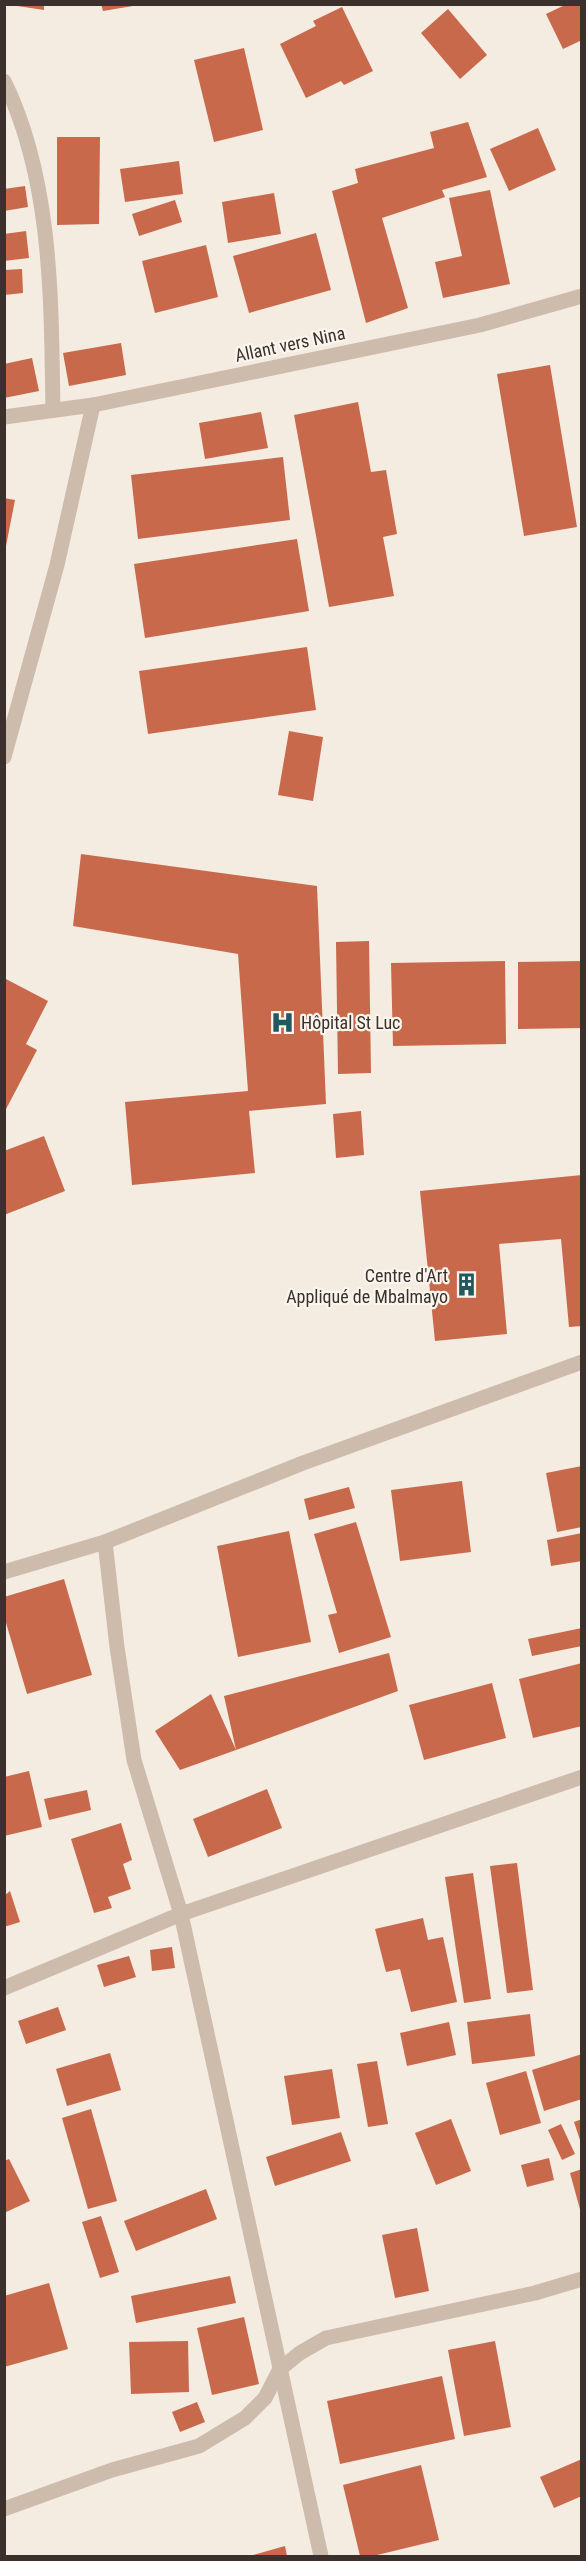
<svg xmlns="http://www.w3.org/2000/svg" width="586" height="2561" viewBox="0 0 586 2561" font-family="'Roboto Condensed',sans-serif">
<rect width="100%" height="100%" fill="#f4ebe1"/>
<g fill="#c8694b">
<polygon points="4,4 44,4 44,10"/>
<polygon points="101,4 132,4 133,6 103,11"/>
<polygon points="567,4 582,4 582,40 563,49 546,14"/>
<polygon points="342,7 373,71 344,85 341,81 306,98 280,44 316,26 313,21"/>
<polygon points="448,9 487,55 460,79 421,33"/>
<polygon points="244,48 263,130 214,142 194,60"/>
<polygon points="468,122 487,177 442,190 445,197 382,218 408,308 366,323 332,191 358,183 355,169 434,148 430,132"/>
<polygon points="538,128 556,170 509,191 490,149"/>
<polygon points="57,137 100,137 99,224 57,225"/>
<polygon points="179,161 183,194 125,202 120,169"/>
<polygon points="25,186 28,207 4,211 4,189"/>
<polygon points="490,190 510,284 443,298 435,262 462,256 449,198"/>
<polygon points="274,193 281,234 228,243 222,202"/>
<polygon points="175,200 182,222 139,236 132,214"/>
<polygon points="26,231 29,258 4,261 4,234"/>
<polygon points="316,233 331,290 249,313 233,256"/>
<polygon points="206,245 218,297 155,313 142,261"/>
<polygon points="22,269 23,293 4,295 4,270"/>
<polygon points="121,343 126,375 69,386 63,353"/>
<polygon points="32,358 39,391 4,398 4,364"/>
<polygon points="550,365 577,527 524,536 497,374"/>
<polygon points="358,402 371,472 386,470 397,534 383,537 394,596 329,607 294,415"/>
<polygon points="261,412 268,448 205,459 199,423"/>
<polygon points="283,457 290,520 138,539 131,475"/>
<polygon points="4,498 15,500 6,546 4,546"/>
<polygon points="297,539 309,611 145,638 134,564"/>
<polygon points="307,647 316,710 148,734 139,671"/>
<polygon points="289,731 323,737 313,801 278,795"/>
<polygon points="81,854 317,886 326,1104 249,1111 255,1173 132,1185 125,1102 248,1091 238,954 73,926"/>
<polygon points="369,941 371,1073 338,1074 336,942"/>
<polygon points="505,961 506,1044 393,1046 391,963"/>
<polygon points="582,961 582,1028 518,1029 518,962"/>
<polygon points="4,978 48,1001 26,1044 37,1050 4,1113"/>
<polygon points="361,1111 364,1155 336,1158 333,1114"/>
<polygon points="44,1136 65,1191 4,1215 4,1151"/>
<polygon points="582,1175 582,1326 569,1327 561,1239 499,1244 507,1334 435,1341 420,1191"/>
<polygon points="582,1466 582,1527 557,1532 546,1473"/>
<polygon points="462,1481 471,1552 400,1561 391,1490"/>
<polygon points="349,1487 355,1508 309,1520 304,1499"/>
<polygon points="356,1522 391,1637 339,1653 328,1615 337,1613 314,1534"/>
<polygon points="289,1531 311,1642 238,1657 217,1546"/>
<polygon points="582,1533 582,1561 551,1566 547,1540"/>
<polygon points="64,1579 92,1675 27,1694 4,1616 4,1597"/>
<polygon points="582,1628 582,1646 532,1656 528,1639"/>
<polygon points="389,1653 398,1691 236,1750 180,1770 155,1731 211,1694 236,1750 224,1696"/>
<polygon points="582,1663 582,1726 533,1738 519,1679"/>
<polygon points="492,1683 506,1738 424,1760 409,1705"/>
<polygon points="29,1771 42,1827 4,1836 4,1777"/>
<polygon points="267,1789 282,1828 208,1857 193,1819"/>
<polygon points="87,1790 91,1810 49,1820 44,1799"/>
<polygon points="121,1823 132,1860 123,1864 131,1889 108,1897 112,1908 94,1913 71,1839"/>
<polygon points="517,1863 533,1990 507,1993 490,1866"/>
<polygon points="473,1873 491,1999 464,2003 445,1877"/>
<polygon points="10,1891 20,1922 4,1927 4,1896"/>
<polygon points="423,1918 428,1940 443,1937 457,2002 411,2012 400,1969 386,1972 375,1929"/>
<polygon points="172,1947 175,1968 152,1971 150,1950"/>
<polygon points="129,1956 136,1977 104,1987 97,1965"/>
<polygon points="58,2007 66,2030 26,2044 18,2021"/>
<polygon points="530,2014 535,2056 472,2064 467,2022"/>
<polygon points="449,2022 456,2055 407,2066 400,2033"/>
<polygon points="110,2053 121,2090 67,2106 56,2069"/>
<polygon points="582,2054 582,2099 544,2111 532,2070"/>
<polygon points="377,2061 388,2124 368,2127 357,2064"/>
<polygon points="332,2069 340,2118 292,2125 284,2076"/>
<polygon points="526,2071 541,2123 500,2135 486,2083"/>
<polygon points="91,2109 117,2201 88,2209 62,2118"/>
<polygon points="451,2119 471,2171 436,2185 415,2133"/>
<polygon points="582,2119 582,2143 581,2143 574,2122"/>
<polygon points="561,2124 575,2154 562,2160 548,2130"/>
<polygon points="341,2132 351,2161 275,2186 266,2157"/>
<polygon points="549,2158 554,2180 527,2187 521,2165"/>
<polygon points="9,2159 30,2201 4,2213 4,2161"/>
<polygon points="582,2169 582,2213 581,2213 570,2173"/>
<polygon points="206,2189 217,2219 136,2251 124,2221"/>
<polygon points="101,2216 119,2272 100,2278 82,2222"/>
<polygon points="417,2228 429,2291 395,2298 382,2235"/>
<polygon points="230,2276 236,2303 136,2323 131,2296"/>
<polygon points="49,2283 68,2349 4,2367 4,2296"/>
<polygon points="244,2317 259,2384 212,2395 197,2328"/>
<polygon points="188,2341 189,2392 131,2394 129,2342"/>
<polygon points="495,2341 511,2427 464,2436 448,2350"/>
<polygon points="442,2376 455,2439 340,2464 327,2401"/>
<polygon points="197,2402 205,2422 180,2432 172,2412"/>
<polygon points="582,2459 582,2496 554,2508 540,2477"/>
<polygon points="421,2465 439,2540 373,2556 360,2556 343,2485"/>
<polygon points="285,2546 287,2556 250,2556"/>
</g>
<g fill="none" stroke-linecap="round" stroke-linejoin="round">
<g stroke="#cdbbac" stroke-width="15">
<path d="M 4,81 C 53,181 51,302 53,410"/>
<polyline points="4,417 93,405 480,325 582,296"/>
<polyline points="4,757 57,565 93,405"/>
<polyline points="105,1542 117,1647 134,1760 181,1914 321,2556"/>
<polyline points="4,1572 105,1542 303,1463 582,1362"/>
<polyline points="4,1988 181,1914 582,1777"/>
<polyline points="4,2509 112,2470 199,2446 245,2418 265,2398 280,2369 300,2353 326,2338 535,2293 582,2279"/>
</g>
</g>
<defs>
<symbol id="hospital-bare" viewBox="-9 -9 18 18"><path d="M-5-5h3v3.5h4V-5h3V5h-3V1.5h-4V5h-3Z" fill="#1f5a5e" stroke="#fbf5ee" stroke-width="2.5" paint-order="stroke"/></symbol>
<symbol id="building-bare" viewBox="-9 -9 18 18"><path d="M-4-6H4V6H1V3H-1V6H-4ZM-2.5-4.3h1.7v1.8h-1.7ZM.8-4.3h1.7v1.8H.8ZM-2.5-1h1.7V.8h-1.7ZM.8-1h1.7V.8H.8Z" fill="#1f5a5e" stroke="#fbf5ee" stroke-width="2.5" paint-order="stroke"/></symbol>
</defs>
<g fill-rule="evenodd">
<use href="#hospital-bare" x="266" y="1006" width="33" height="33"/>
<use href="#building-bare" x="450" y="1268" width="33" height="33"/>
</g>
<g text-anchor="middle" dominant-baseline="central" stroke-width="4.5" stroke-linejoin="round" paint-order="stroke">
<g font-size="18" fill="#3b302b" stroke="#fbf5ee">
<text transform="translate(290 344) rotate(-12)">Allant vers Nina</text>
</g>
<g font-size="18" fill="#3b302b" stroke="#fbf5ee" text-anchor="start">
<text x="301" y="1022">Hôpital St Luc</text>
<text x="448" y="1275" text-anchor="end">Centre d'Art<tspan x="448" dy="21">Appliqué de Mbalmayo</tspan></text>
</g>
</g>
<rect width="586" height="2561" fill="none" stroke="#3b302b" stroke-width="12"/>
</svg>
